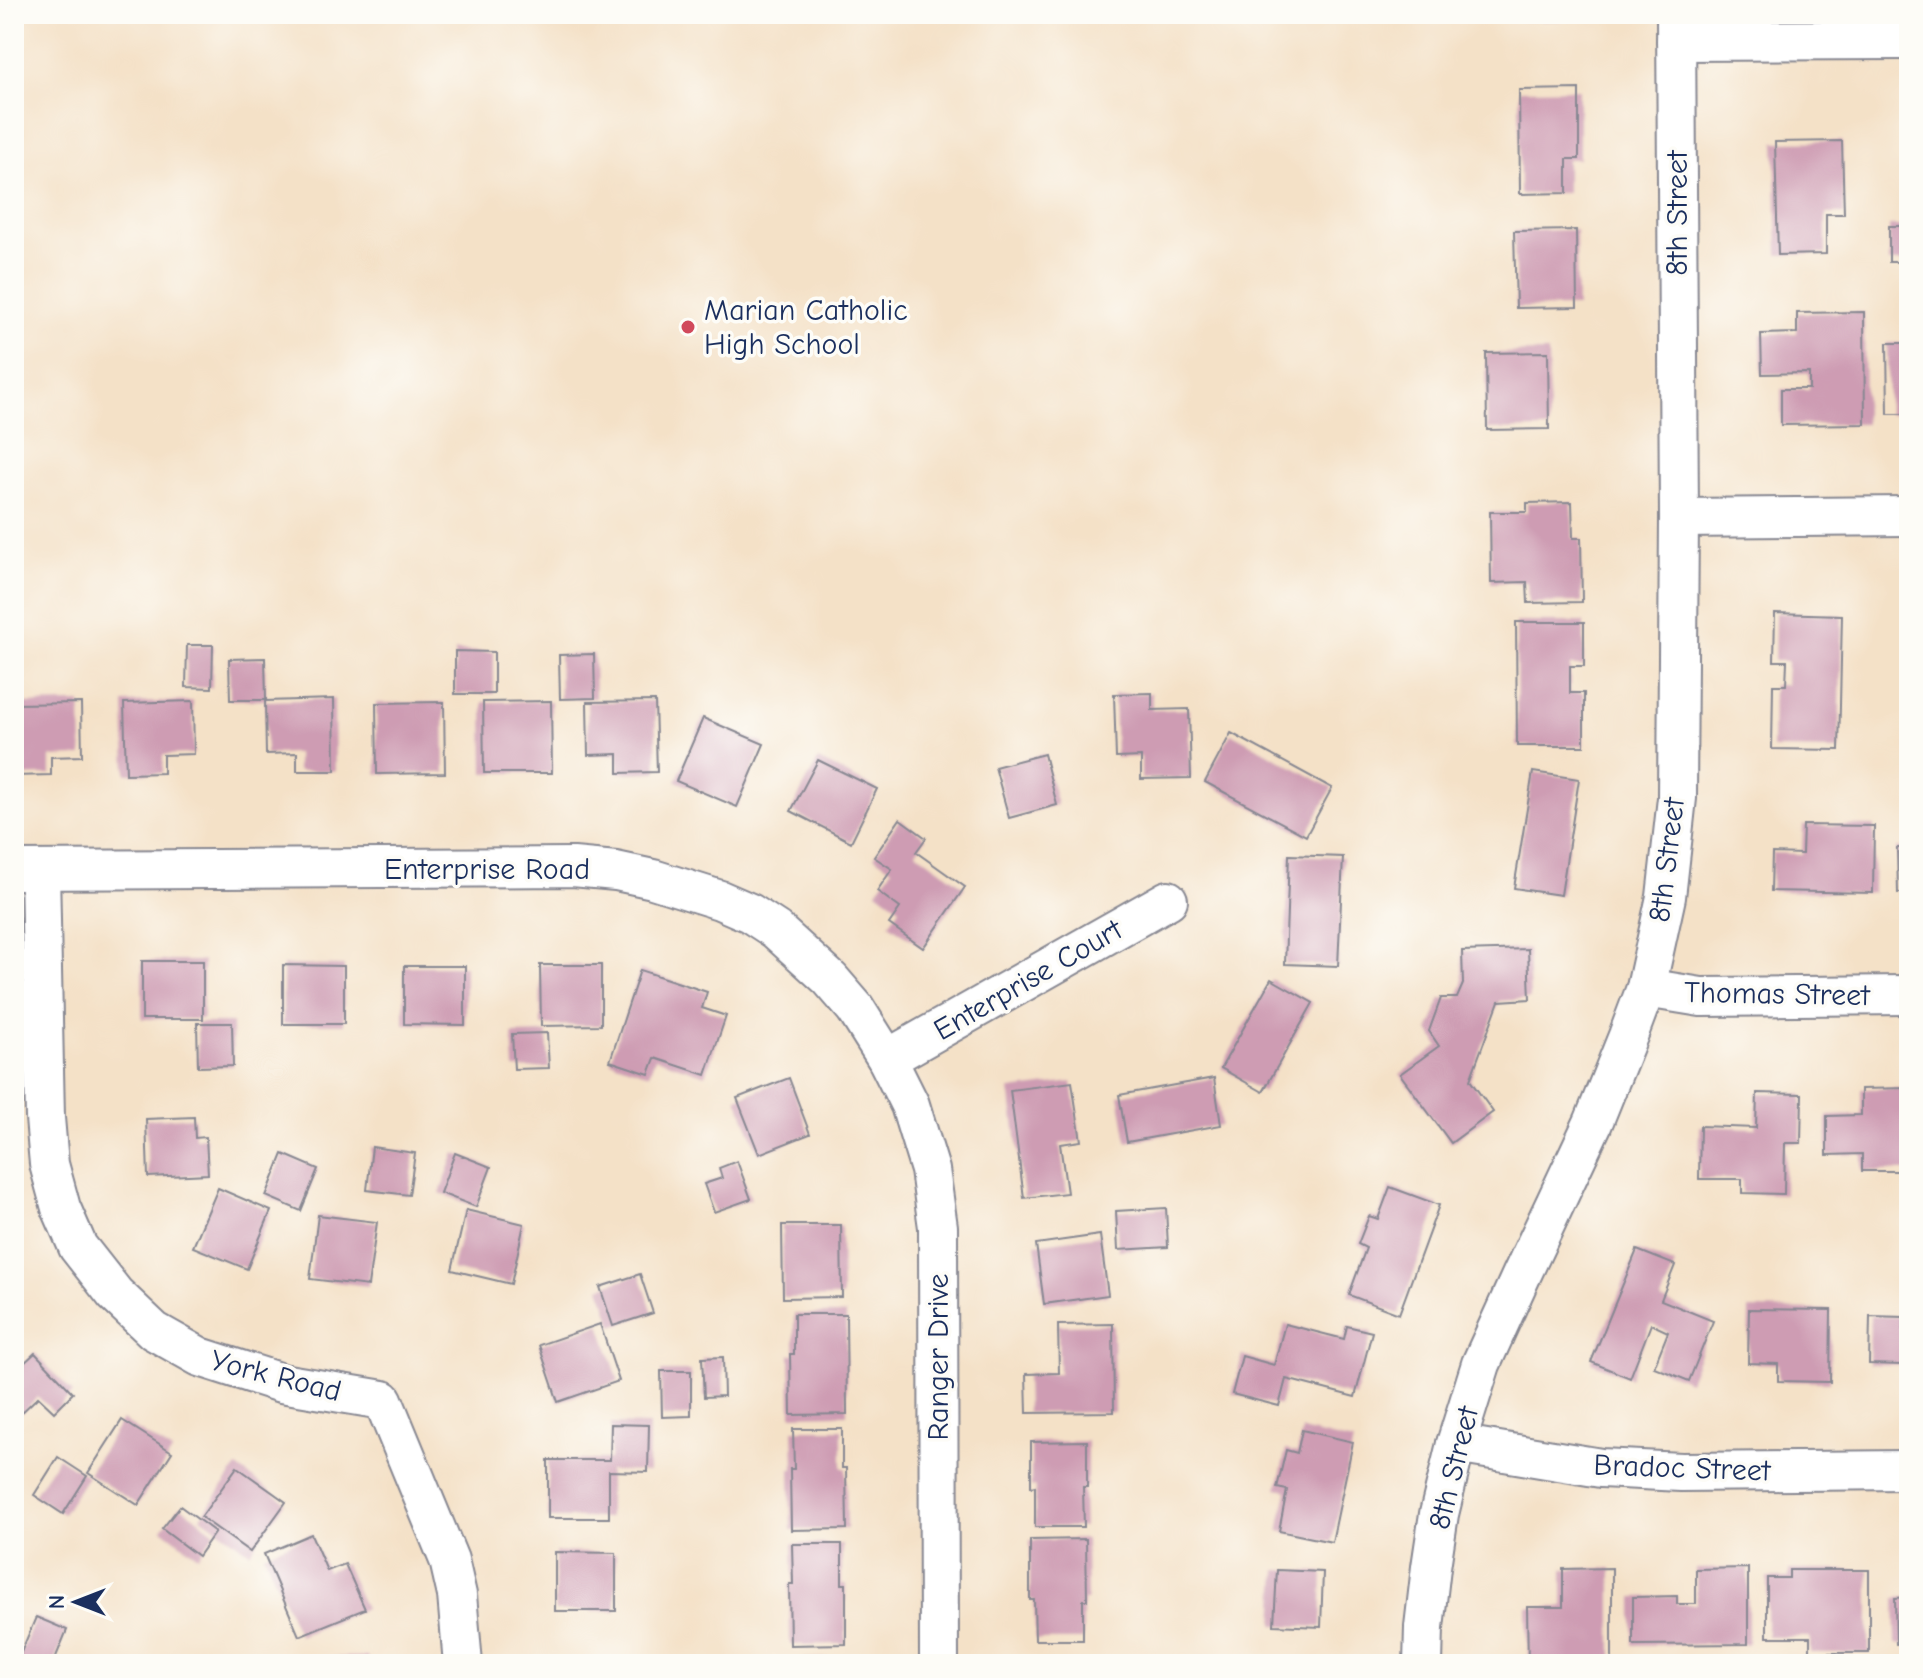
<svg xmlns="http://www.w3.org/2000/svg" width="1923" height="1678" viewBox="0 0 1923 1678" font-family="'Comic Neue',sans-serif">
<rect width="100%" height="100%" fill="#fdfcf7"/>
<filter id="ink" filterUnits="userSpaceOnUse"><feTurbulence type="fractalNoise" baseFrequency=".0125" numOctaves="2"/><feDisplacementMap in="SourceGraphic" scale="16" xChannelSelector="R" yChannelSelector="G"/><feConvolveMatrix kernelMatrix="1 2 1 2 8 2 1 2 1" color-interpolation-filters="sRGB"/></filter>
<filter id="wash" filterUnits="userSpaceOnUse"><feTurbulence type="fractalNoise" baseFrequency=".006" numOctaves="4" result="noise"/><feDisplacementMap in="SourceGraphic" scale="32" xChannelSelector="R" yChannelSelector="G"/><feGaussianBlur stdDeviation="1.8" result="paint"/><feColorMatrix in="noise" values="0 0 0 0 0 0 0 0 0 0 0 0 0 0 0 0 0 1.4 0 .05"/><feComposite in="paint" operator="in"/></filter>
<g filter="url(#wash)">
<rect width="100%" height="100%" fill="#f4e1c7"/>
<g id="blocks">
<g fill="#ce9cb3">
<polygon points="1521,14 1583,14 1583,20 1521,21"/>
<polygon points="1579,89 1579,159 1567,159 1567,193 1520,194 1519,90"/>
<polygon points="1842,141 1844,214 1826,214 1826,254 1778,255 1775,142"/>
<rect x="1889" y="226" width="20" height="36"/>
<polygon points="1576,230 1577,307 1516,308 1514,231"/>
<polygon points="1864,312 1865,424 1781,425 1781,389 1809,389 1809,373 1762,374 1761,334 1797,333 1797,313"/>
<polygon points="1887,343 1909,343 1909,414 1888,414"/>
<polygon points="1548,352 1549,429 1487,430 1486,353"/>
<polygon points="1572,502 1573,538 1581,538 1582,602 1528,603 1527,582 1491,583 1490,512 1527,512 1527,503"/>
<polygon points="1775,613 1842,615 1839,750 1772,749 1773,685 1786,685 1787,661 1774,661"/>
<polygon points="1516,622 1584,622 1584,666 1570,666 1570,693 1584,693 1584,746 1517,746"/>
<polygon points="187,645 213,645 212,688 186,687"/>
<polygon points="455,651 494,652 494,694 455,694"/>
<polygon points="594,654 595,698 560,699 559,655"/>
<polygon points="265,658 266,700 230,700 229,659"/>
<polygon points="1152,693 1152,710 1189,709 1191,778 1141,779 1141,757 1116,758 1114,694"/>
<polygon points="334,699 335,771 297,771 297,753 266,754 265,701"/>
<polygon points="193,701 194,754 163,755 163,773 126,774 124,703"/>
<polygon points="551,701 552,773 484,773 483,702"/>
<polygon points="655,701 657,772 618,773 618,754 588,755 587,702"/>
<polygon points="444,702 445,773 377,774 376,703"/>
<polygon points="81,703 82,756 51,757 51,775 14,776 14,704"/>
<polygon points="703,718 764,744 737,807 676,781"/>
<polygon points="1231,733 1332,788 1306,836 1205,782"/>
<polygon points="1044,754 1057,805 1009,818 995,767"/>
<polygon points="818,760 877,789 851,842 791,811"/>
<polygon points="1533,772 1579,779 1561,895 1514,888"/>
<polygon points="900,819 926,838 916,852 965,887 923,948 889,924 900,908 877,891 892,869 874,857"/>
<polygon points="1803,825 1874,826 1873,893 1771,891 1772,853 1802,854"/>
<polygon points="1897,848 1909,848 1909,893 1898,893"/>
<polygon points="1289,855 1343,857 1338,966 1285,964"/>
<polygon points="1528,949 1530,999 1499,1001 1470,1080 1493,1112 1451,1143 1400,1074 1439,1046 1429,1031 1441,998 1457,998 1463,984 1462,951"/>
<rect x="142" y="961" width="61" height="58"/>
<polygon points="283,965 344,966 344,1024 283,1024"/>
<polygon points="540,965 601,965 601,1025 541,1026"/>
<polygon points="404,966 465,966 465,1025 404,1024"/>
<polygon points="640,970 707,992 702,1008 726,1016 706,1075 655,1058 649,1074 610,1061"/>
<polygon points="1271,979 1313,1003 1263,1092 1221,1068"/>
<polygon points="197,1023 232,1023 233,1066 198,1067"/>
<polygon points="547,1033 549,1068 514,1069 512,1034"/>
<polygon points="789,1078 810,1134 759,1154 737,1098"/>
<polygon points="1214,1078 1221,1125 1127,1142 1119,1095"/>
<polygon points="1072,1082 1081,1141 1060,1144 1067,1193 1024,1198 1010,1090"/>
<polygon points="1909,1088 1909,1171 1862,1171 1862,1154 1827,1155 1827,1116 1861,1115 1861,1089"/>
<polygon points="1757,1093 1802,1094 1801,1143 1785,1143 1784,1194 1742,1193 1742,1179 1699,1179 1700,1126 1756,1128"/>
<polygon points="194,1117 195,1138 206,1137 208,1174 148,1177 146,1119"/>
<polygon points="372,1147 415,1153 409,1195 367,1190"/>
<polygon points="455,1153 491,1167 476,1207 440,1193"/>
<polygon points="283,1154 318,1169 301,1211 266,1196"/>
<polygon points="737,1161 751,1199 714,1212 704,1184 722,1178 719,1168"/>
<polygon points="1390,1187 1439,1205 1399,1314 1349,1295 1366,1248 1358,1244 1369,1216 1378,1219"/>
<polygon points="218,1188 271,1211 247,1269 193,1247"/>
<polygon points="1166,1208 1168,1247 1118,1250 1116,1211"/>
<polygon points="466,1210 524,1224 511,1284 452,1270"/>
<polygon points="318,1215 377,1222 368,1286 310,1279"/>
<polygon points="782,1225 841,1225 842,1297 783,1298"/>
<polygon points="1100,1235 1108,1295 1044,1304 1036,1244"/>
<polygon points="1637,1250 1675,1265 1661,1300 1713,1321 1689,1381 1654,1367 1668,1332 1651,1324 1630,1378 1591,1362"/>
<polygon points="640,1274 653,1313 613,1326 600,1287"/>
<polygon points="1749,1309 1831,1310 1830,1382 1778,1381 1778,1364 1748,1363"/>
<polygon points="794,1314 846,1314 847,1414 791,1415 790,1354 794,1354"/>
<polygon points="1870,1316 1904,1317 1903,1365 1869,1364"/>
<polygon points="1906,1323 1909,1324 1909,1380 1905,1379"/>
<polygon points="600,1324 619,1381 558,1402 539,1345"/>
<polygon points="1113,1324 1114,1412 1027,1413 1026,1374 1059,1373 1058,1325"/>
<polygon points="1285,1324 1344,1339 1347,1326 1372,1332 1355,1397 1286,1379 1279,1406 1232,1394 1242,1356 1274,1365"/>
<polygon points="35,1353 73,1393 54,1412 38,1397 14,1420 14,1356 22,1365"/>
<polygon points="723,1357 724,1396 704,1397 702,1358"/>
<polygon points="661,1371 691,1371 691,1416 662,1417"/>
<polygon points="122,1420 172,1452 138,1505 88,1473"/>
<polygon points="611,1424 649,1425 648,1472 609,1471 609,1518 548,1518 548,1460 610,1460"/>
<polygon points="793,1429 842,1429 842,1468 846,1468 847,1529 791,1530 790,1469 794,1469"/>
<polygon points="1302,1430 1353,1442 1332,1542 1279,1531 1287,1490 1277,1488 1286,1450 1297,1453"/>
<polygon points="1087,1441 1087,1487 1083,1487 1084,1527 1035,1527 1035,1486 1031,1487 1031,1442"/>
<polygon points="58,1457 87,1476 63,1514 34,1495"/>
<polygon points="237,1467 286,1502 250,1552 201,1517"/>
<polygon points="180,1506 215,1532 198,1556 162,1529"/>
<polygon points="311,1534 327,1571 345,1564 365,1609 299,1636 264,1554"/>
<polygon points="1086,1539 1087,1600 1083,1600 1083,1640 1035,1640 1034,1600 1030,1600 1030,1540"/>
<polygon points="792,1544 842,1544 842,1584 846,1584 846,1644 790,1645 789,1584 793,1584"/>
<polygon points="555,1552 616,1553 616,1611 555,1611"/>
<polygon points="1612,1568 1612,1664 1528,1664 1527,1607 1563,1607 1563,1569"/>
<polygon points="1748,1568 1748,1644 1633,1645 1633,1597 1677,1596 1677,1604 1696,1604 1696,1569"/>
<polygon points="1277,1570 1323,1572 1321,1627 1274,1625"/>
<polygon points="1789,1570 1869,1570 1869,1653 1810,1653 1810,1637 1767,1637 1767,1578 1789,1578"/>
<polygon points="1909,1597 1909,1643 1896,1644 1895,1598"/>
<polygon points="36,1617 67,1630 53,1664 16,1664"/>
<rect x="308" y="1657" width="61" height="7"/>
<polygon points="841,1658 841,1664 793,1664 793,1659"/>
</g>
</g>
</g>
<g filter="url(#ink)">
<use href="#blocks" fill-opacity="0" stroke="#888892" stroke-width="2"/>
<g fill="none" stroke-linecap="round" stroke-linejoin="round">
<defs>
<g id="minor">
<polyline points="1676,41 1909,40"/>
<polyline points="1679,518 1909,516"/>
<polyline points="14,870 573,867 616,871 653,879 720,900 750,913 776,930 830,979 855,1008 887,1059 910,1105 930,1170 938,1227 939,1664"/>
<polyline points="40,870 45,1118 49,1164 61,1208 78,1247 115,1294 154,1331 200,1357 281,1383 383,1400 449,1560 457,1595 463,1664"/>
<polyline points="1646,988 1701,997 1909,995"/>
<polyline points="887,1059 1168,900"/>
<polyline points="1456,1444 1601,1468 1681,1472 1909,1470"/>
<polyline points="1423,1664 1424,1627 1431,1567 1439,1514 1456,1444 1481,1364 1521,1276 1593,1123 1628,1036 1646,988 1666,897 1677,798 1679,518 1676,14"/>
</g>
</defs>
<use href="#minor" stroke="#888892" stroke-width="42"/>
<use href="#minor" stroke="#fff" stroke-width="38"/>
</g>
</g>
<circle fill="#d1495b" stroke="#fdfcf7" stroke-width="3" cx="688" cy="327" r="8"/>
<g text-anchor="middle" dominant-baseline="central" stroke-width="7" stroke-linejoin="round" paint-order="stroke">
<g font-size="30" fill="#1b2f5e" stroke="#fdfcf7">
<text transform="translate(1677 213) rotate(-90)">8th Street</text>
<text transform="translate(1667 860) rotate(-83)">8th Street</text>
<text x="487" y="869">Enterprise Road</text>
<text transform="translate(1028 980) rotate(-30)">Enterprise Court</text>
<text transform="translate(1777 994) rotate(1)">Thomas Street</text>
<text transform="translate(938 1357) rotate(-90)">Ranger Drive</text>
<text transform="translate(276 1376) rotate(14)">York Road</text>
<text transform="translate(1454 1468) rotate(-76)">8th Street</text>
<text transform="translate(1682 1468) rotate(2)">Bradoc Street</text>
</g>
<g font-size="30" fill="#1b2f5e" stroke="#fdfcf7" text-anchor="start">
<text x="704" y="310">Marian Catholic<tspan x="704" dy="34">High School</tspan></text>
</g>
</g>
<rect width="1923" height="1678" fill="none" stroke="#fdfcf7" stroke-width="48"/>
<g transform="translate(76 1602) rotate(270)" stroke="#fdfcf7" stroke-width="6" paint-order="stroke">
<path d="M0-6L14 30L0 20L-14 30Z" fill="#1b2f5e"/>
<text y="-12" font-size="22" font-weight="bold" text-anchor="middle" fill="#1b2f5e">N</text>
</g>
</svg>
